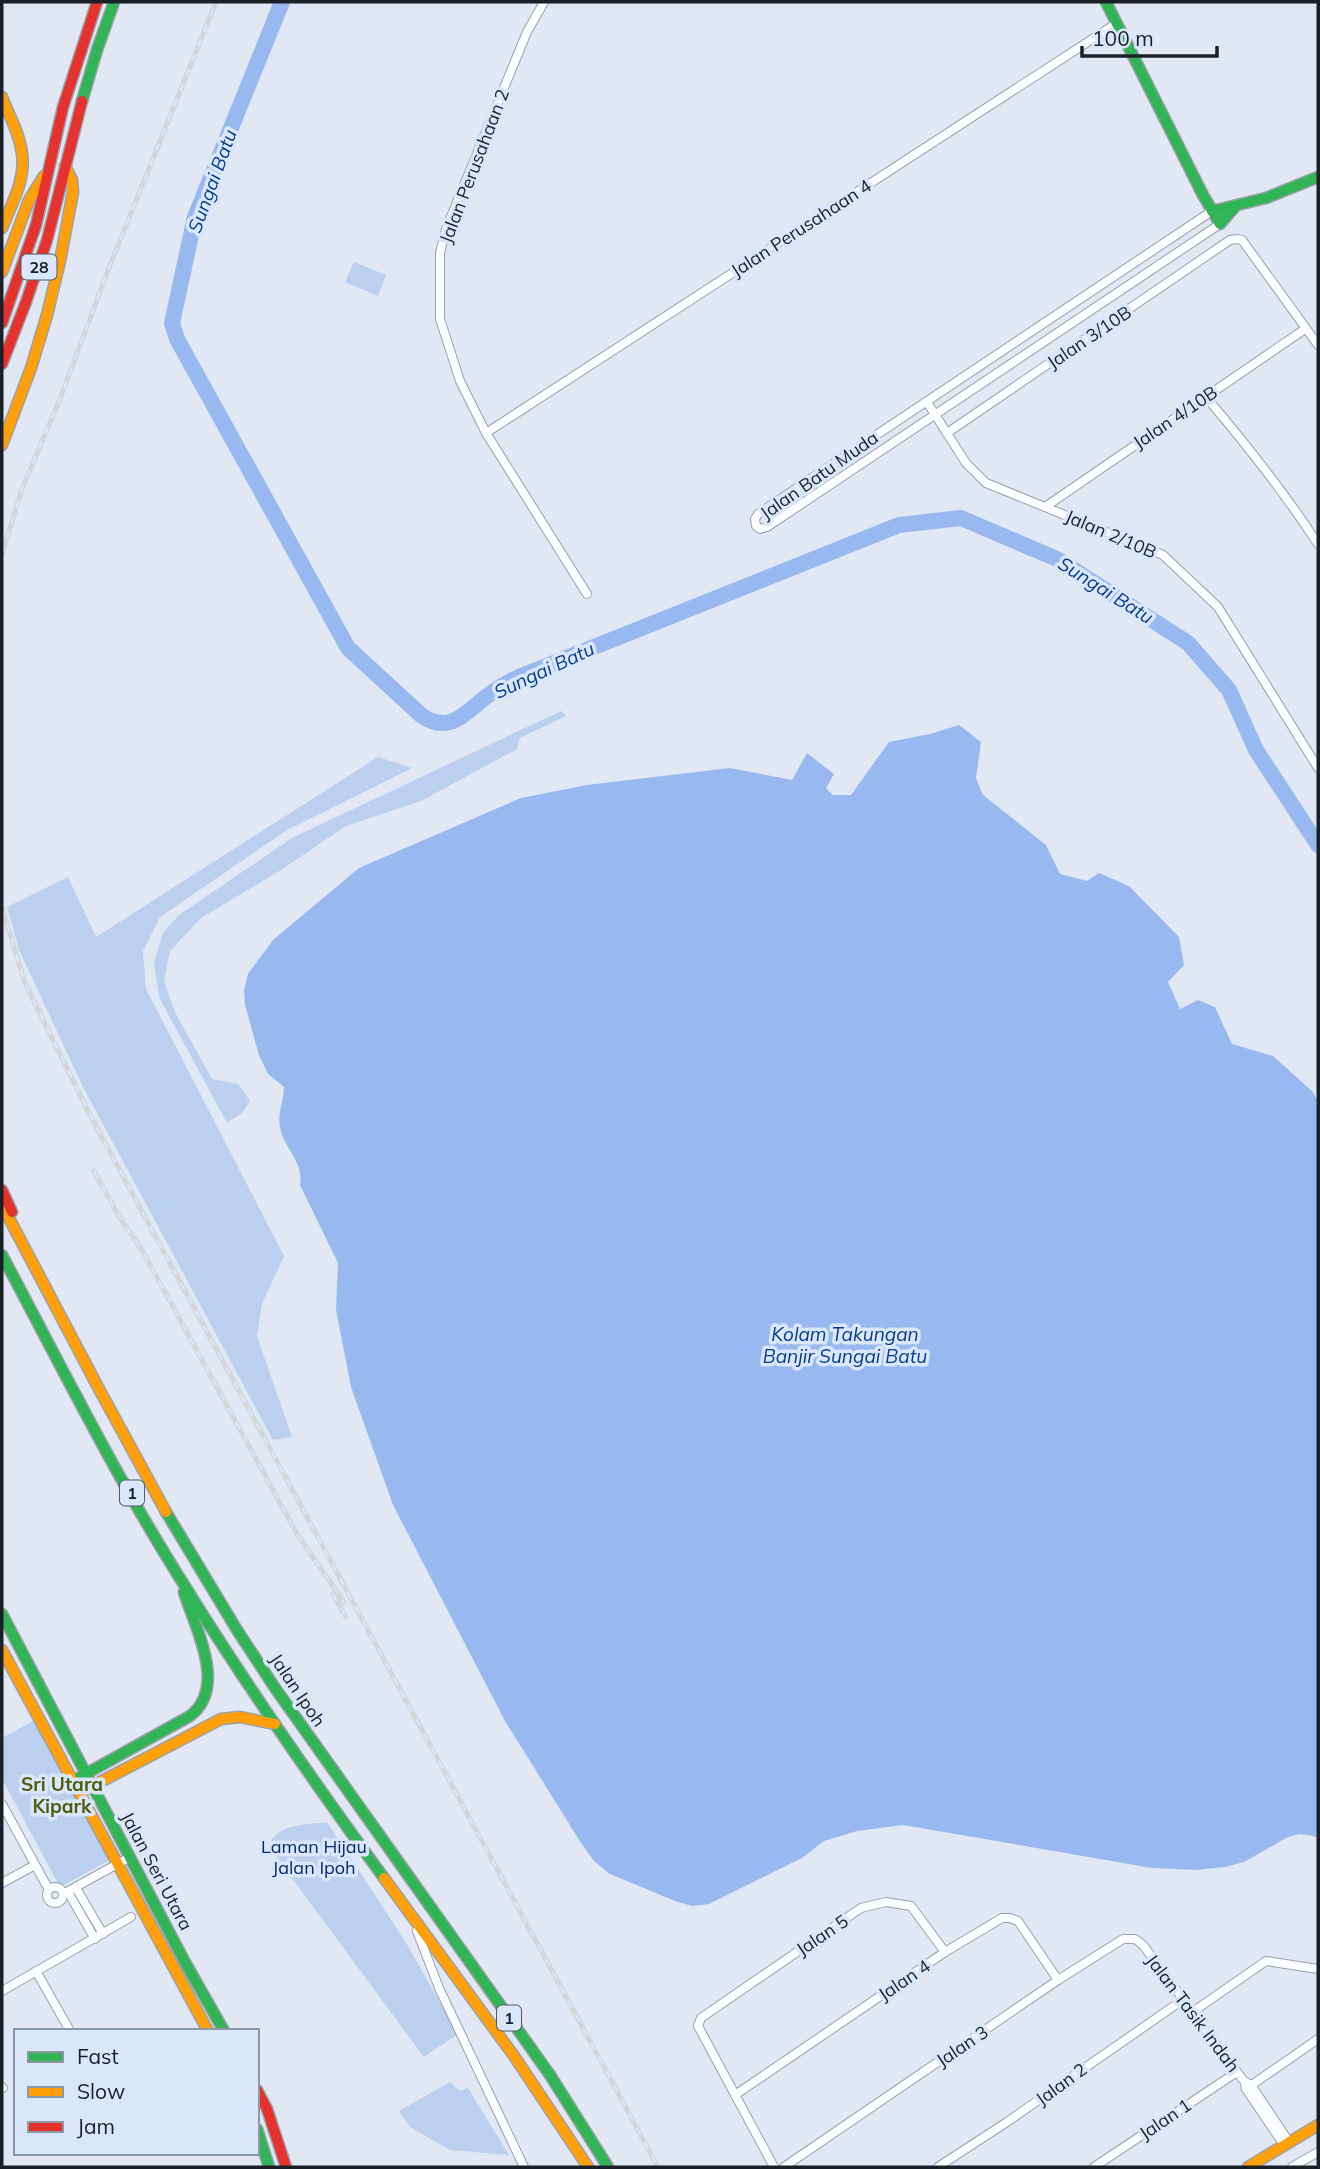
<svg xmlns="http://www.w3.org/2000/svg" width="1320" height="2169" viewBox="0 0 1320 2169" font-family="Mulish,sans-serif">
<rect width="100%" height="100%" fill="#e1e8f3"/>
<g fill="#bbcfee">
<polygon points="354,262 386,275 378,296 345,282"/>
<polygon points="561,711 566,716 520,738 517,749 421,801 346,826 281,870 201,918 170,951 164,981 175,1012 212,1079 238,1084 250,1101 243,1112 227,1123 159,997 154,963 163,933 179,915 292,838"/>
<polygon points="378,757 412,768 287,830 160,917 143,951 146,989 284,1256 262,1304 257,1336 292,1437 273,1440 83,1087 19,950 7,907 68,877 96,937"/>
<polygon points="35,1720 110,1860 60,1887 2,1779 2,1738"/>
<path d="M 327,1822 L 405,1941 L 458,2034 L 424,2057 L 280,1862 L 270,1844 C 279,1823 307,1825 327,1822 Z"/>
<polygon points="450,2082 460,2091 468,2088 509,2155 450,2150 410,2127 399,2111"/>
</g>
<path fill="#98b9f0" d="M 959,725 L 981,742 L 976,778 L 983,795 L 1046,845 L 1060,874 L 1087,881 L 1099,873 L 1129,886 L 1179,937 L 1184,965 L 1168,982 L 1180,1009 L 1198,1000 L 1215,1007 L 1232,1044 L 1273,1056 L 1313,1092 L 1318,1102 L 1318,1838 L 1309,1835 L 1299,1834 L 1286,1838 L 1244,1862 L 1225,1867 L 1196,1870 L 1152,1868 L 903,1825 L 857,1831 L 824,1841 L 802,1858 L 709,1904 L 692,1906 L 675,1901 L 610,1874 L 594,1861 L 581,1843 L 505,1721 L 393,1505 L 351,1387 L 336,1310 L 338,1263 L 300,1185 C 304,1161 284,1149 280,1127 C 277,1114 284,1100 284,1087 L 268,1074 L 259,1055 L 245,1005 L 244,990 L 248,974 L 273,940 L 359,868 L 521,798 L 587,785 L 730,768 L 792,780 L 807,753 L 834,774 L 826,788 L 833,795 L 851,795 L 889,742 L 930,734 Z"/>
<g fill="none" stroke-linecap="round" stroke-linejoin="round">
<path stroke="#98b9f0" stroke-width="16" d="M 282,2 L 195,217 L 172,323 L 177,339 L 348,648 L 422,716 C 452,736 468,709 490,694 C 502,685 515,678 529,673 L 899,525 L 961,518 L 1057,559 L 1188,643 L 1229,690 L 1256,750 L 1318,845"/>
<defs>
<g id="street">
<polyline points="544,2 527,32 446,229 440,253 440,319 460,381 486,433 587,594"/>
<polyline points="1212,211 758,514 755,519 756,526 760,529 767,527 1220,224"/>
<path d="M 1206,397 C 1246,444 1284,492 1318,544"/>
<polyline points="927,402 966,463 986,483 1163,555 1218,607 1318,768"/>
<polyline points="486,433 1117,23"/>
<polyline points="947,433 1230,240 1238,239 1242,240 1318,345"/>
<polyline points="1045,507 1305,329"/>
<polyline points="2,1804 49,1890"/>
<polyline points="2,1883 35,1865"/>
<circle cx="55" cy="1895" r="8"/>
<polyline points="76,1888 103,1934"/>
<polyline points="68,1892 95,1939"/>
<polyline points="63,1894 130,1857"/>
<polyline points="417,1931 439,1988 524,2167"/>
<polyline points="36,1971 70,2031"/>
<polyline points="2,1991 131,1917"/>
<polyline points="1194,2011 1266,1961 1318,1969"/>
<polyline points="1245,2084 1246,2089 1284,2145"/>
<polyline points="2,2087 3,2088"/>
<polyline points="1246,2089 1318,2039"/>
<polyline points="735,2095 945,1952 1002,1918 1010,1918 1018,1921 1058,1980"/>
<polyline points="774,2167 698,2026 701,2018 861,1908 886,1902 911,1906 945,1952"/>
<polyline points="784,2167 1058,1980 1123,1939 1135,1939 1143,1945 1237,2072 1244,2081 1251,2085 1289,2142"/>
<polyline points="938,2167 1007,2122 1184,1999"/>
<polyline points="1094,2167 1237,2072"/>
<polyline points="1292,2167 1318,2152"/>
</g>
<g id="fast">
<polyline points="1106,2 1203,195 1220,224 1234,208"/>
<polyline points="82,101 97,50 114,2"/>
<polyline points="1212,211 1266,198 1318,177"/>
<path d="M 2,1255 C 60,1364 115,1475 181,1580 C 244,1682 313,1781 384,1878"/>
<polyline points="166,1512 237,1630 275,1688 550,2075 608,2167"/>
<polyline points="2,1614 186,1964 224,2031"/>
<path d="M 73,1781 L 190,1716 C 228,1687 195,1628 184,1592"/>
<polyline points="257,2129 269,2167"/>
</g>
<g id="slow">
<path d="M 2,97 C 9,116 20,134 22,154 C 26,180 11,205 2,228"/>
<polyline points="2,272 29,200 44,176"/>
<polyline points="2,445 31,368 47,315 60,261 73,192 72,180 65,166"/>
<polyline points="2,1205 99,1389 166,1512"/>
<polyline points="2,1650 208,2031"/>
<polyline points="79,1793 221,1719 240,1717 275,1724"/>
<polyline points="384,1878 514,2056 588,2167"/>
<polyline points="1248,2167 1318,2125"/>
</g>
<g id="jam">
<polyline points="2,323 36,225 63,107 97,2"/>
<polyline points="2,364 26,302 47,240 82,101"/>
<polyline points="2,1190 12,1212"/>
<polyline points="257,2090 267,2109 286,2167"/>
</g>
</defs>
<use href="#street" stroke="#9ca0a9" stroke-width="10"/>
<use href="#fast" stroke="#9ca0a9" stroke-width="13"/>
<use href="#slow" stroke="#9ca0a9" stroke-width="13"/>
<use href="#jam" stroke="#9ca0a9" stroke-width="13"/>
<use href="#street" stroke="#fafcfd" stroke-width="8"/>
<use href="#fast" stroke="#30b455" stroke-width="10"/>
<use href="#slow" stroke="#ff9f0a" stroke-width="10"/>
<use href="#jam" stroke="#e5322d" stroke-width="10"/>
<defs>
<g id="rail">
<polyline points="2,554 22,489 60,399 107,273 216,2"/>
<polyline points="2,908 25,983 91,1117 658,2167"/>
<polyline points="94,1171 120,1218 142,1250 297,1534 344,1602"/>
<polyline points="333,1594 346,1617"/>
</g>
</defs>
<use href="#rail" stroke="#d3d5d9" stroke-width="5"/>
<use href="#rail" stroke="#dae6fa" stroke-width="2.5" stroke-dasharray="8" stroke-linecap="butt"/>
</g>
<g text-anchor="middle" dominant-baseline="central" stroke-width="7" stroke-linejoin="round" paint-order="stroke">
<g fill="#dae6fa" stroke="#545b66" stroke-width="2">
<rect x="21.5" y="254.5" width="35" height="25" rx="5"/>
<rect x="120" y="1480.5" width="24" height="25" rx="5"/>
<rect x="497" y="2005.5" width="24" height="25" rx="5"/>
</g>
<g font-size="16" font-weight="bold" fill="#1b2027">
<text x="39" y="267">28</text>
<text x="132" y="1493">1</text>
<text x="509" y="2018">1</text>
</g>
<g font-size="18" fill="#1b2027" stroke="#dae6fa">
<text transform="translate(474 166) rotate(-69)">Jalan Perusahaan 2</text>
<text transform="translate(801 228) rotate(-33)">Jalan Perusahaan 4</text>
<text transform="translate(1089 337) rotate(-34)">Jalan 3/10B</text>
<text transform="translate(1175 417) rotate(-34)">Jalan 4/10B</text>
<text transform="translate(819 475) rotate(-35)">Jalan Batu Muda</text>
<text transform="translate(1111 534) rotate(23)">Jalan 2/10B</text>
<text transform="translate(298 1690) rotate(56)">Jalan Ipoh</text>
<text transform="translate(157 1871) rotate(62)">Jalan Seri Utara</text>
<text transform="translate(822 1935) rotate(-34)">Jalan 5</text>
<text transform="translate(904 1980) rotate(-34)">Jalan 4</text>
<text transform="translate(1193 2013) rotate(53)">Jalan Tasik Indah</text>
<text transform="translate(962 2046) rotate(-34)">Jalan 3</text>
<text transform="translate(1061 2084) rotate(-36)">Jalan 2</text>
<text transform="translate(1165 2119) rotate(-34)">Jalan 1</text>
</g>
<g font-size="18" fill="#042c6b" stroke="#dae6fa">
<text x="314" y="1846">Laman Hijau<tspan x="314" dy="21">Jalan Ipoh</tspan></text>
</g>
<g font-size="19" font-style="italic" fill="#043d8f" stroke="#dae6fa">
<text transform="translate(212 181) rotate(-70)">Sungai Batu</text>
<text transform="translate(1106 590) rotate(32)">Sungai Batu</text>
<text transform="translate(544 670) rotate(-25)">Sungai Batu</text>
<text x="845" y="1334">Kolam Takungan<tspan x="845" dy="22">Banjir Sungai Batu</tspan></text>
</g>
<g font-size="19" font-weight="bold" fill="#515d0c" stroke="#dae6fa">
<text x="62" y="1784">Sri Utara<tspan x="62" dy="22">Kipark</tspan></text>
</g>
</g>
<rect width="1320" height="2169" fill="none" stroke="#1b2027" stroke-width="7"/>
<rect x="14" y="2029" width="245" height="126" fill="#dae6fa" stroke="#8e97a6" stroke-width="2"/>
<rect x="28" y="2052" width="35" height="10" fill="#30b455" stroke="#8e97a6" stroke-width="2"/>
<text x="77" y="2064" font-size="21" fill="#1b2027">Fast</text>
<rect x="28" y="2087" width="35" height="10" fill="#ff9f0a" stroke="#8e97a6" stroke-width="2"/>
<text x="77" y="2099" font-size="21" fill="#1b2027">Slow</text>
<rect x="28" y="2122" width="35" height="10" fill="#e5322d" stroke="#8e97a6" stroke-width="2"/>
<text x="77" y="2134" font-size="21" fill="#1b2027">Jam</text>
<path d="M1082 46v10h135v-10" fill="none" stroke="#1b2027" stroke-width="3.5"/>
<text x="1092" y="46" font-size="21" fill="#1b2027" stroke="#dae6fa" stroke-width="5" paint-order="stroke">100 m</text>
</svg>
